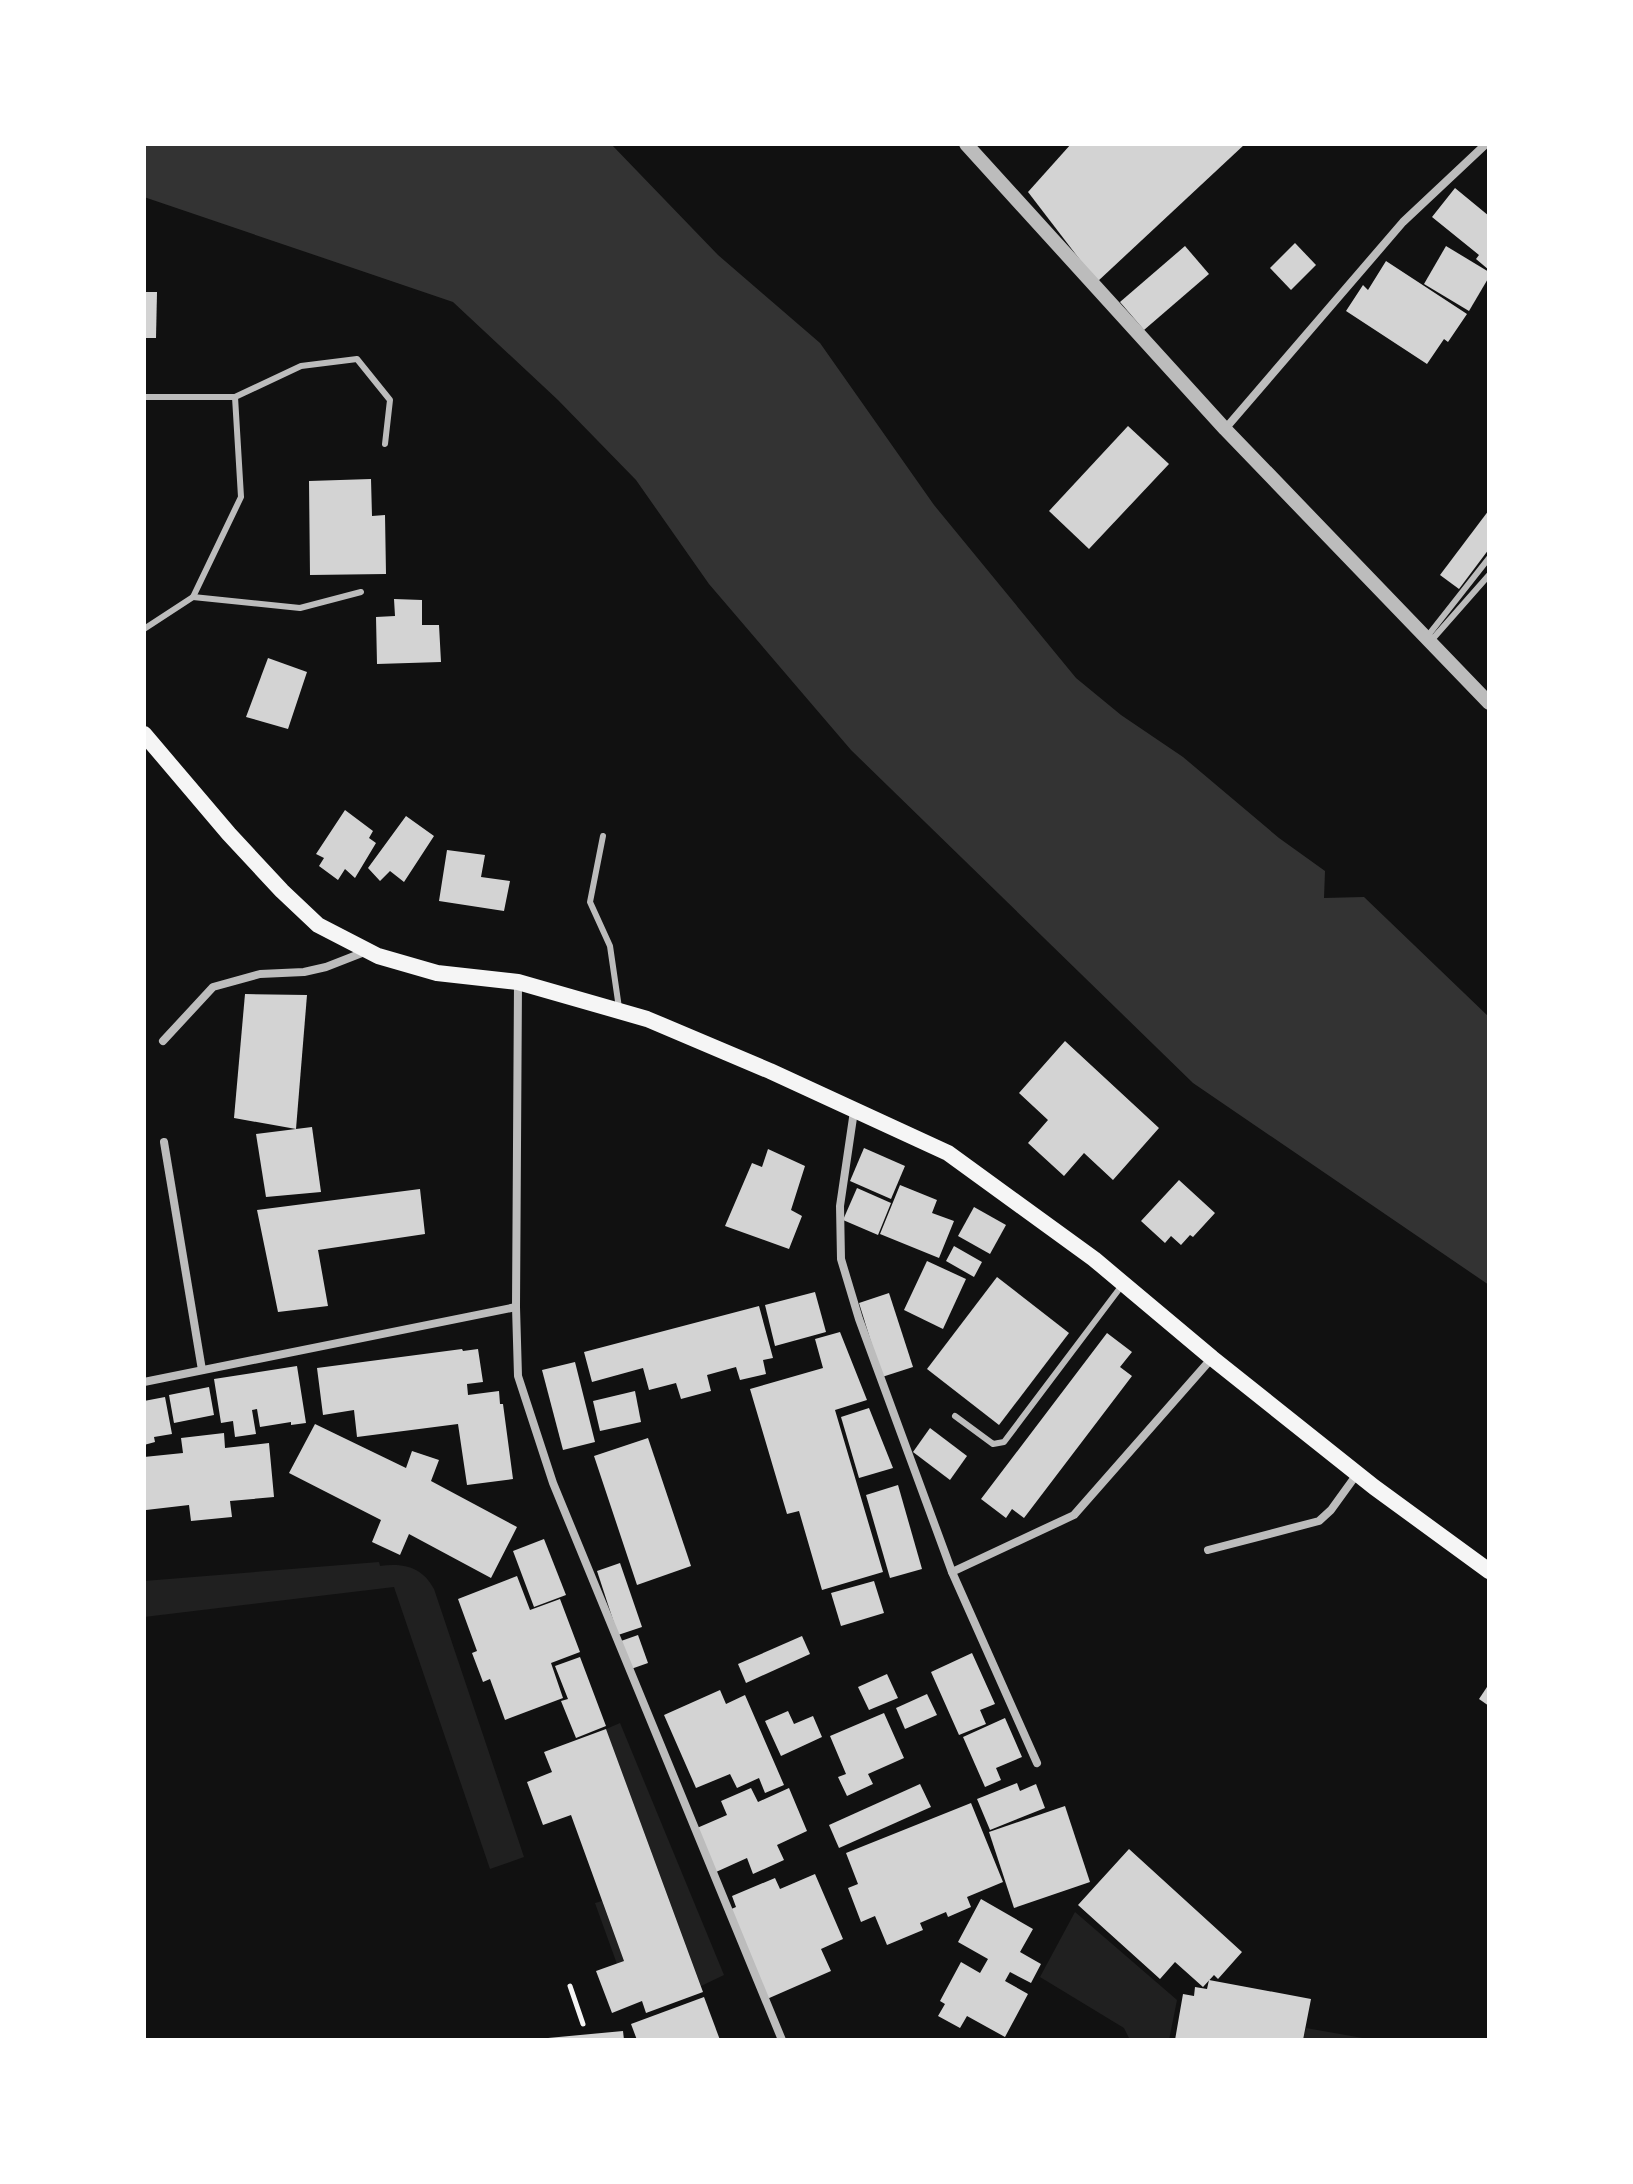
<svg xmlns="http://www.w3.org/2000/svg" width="1633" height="2184" viewBox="0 0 1633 2184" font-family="Arial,sans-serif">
<rect width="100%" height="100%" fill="#111"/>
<g fill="#202020">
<path d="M 379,1562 L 380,1566 C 404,1563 422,1567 434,1589 L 524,1857 L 490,1869 L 394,1587 L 144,1617 L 144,1581 Z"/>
<polygon points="620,1723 724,1975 701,1986 606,1729"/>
<polygon points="602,1901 624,1961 617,1964 595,1903"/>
<polygon points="1075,1912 1177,2000 1169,2040 1130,2040 1124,2028 1040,1977"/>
<polygon points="1306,2028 1374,2040 1303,2040"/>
</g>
<polygon fill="#333" points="144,144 611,144 718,255 820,343 934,505 1076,678 1121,715 1183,757 1279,838 1325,871 1324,898 1364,897 1489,1017 1489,1285 1193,1083 851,750 709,584 636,480 558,400 453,302 144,197"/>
<g fill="#d3d3d3">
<polygon points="1071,144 1245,144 1097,282 1028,192"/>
<polygon points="1455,188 1489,216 1489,270 1476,259 1479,255 1432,217"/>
<polygon points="1295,243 1316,265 1291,290 1270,268"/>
<polygon points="1185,246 1209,274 1144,330 1120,302"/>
<polygon points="1446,246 1489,272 1489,277 1469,311 1424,284"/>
<polygon points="1386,261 1467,314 1448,342 1444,339 1427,364 1346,311 1363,285 1368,290"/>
<polygon points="144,292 157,292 156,338 144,338"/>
<polygon points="1128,426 1169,464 1089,549 1049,511"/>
<polygon points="371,479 372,516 385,515 386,574 310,575 309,481"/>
<polygon points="1489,510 1489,549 1459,589 1440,575"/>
<polygon points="394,599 422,600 422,625 439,625 441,662 377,664 376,617 395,616"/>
<polygon points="268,658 307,672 288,729 246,717"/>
<polygon points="345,810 373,831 369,838 376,843 355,878 345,869 338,880 319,866 324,858 316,854"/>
<polygon points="406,816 434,836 404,882 390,871 380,881 368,868"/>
<polygon points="447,850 485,855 481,877 510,881 504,911 439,901"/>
<polygon points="245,994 307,995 296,1129 234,1118"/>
<polygon points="1065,1041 1159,1128 1113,1180 1084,1153 1064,1176 1028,1143 1048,1120 1019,1093"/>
<polygon points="312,1127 321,1192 266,1197 256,1134"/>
<polygon points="864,1148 905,1166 891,1199 850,1181"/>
<polygon points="768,1149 805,1166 791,1210 802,1216 789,1249 725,1226 752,1163 762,1167"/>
<polygon points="1179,1180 1215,1213 1193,1237 1190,1235 1181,1245 1171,1236 1165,1243 1141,1221"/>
<polygon points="900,1185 937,1200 932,1213 954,1221 939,1258 880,1234"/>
<polygon points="857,1188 891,1203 878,1235 843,1220"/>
<polygon points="420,1189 425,1234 318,1250 328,1306 278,1312 257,1210"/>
<polygon points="974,1207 1006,1225 990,1254 958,1236"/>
<polygon points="954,1246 982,1262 974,1277 946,1261"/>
<polygon points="927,1261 966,1279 943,1329 904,1310"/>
<polygon points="997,1277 1069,1333 999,1425 927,1369"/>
<polygon points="815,1292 826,1332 775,1346 765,1305"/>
<polygon points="889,1293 913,1367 882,1377 859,1303"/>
<polygon points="759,1306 773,1358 763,1360 766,1374 740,1380 736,1367 707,1375 711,1391 681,1399 676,1383 649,1390 643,1368 592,1382 584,1352"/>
<polygon points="840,1332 867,1400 835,1410 883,1572 822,1590 799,1511 787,1514 750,1389 823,1368 815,1339"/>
<polygon points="1107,1333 1132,1352 1120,1367 1132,1376 1024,1518 1012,1509 1006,1518 981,1499"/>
<polygon points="462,1349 463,1351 478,1349 483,1382 467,1384 468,1395 499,1391 500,1404 503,1404 513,1479 467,1485 458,1424 357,1437 354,1410 323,1415 317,1368"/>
<polygon points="575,1362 595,1442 563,1450 542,1370"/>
<polygon points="297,1366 306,1423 291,1425 291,1422 260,1427 257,1409 252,1410 256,1434 235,1437 233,1421 221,1423 214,1379"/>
<polygon points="209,1387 214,1415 174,1423 169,1395"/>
<polygon points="635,1391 641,1422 600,1431 593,1401"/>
<polygon points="165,1397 172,1434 154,1437 155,1442 144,1445 144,1401"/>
<polygon points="869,1408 893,1468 859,1478 841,1417"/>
<polygon points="315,1424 406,1468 412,1451 439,1460 431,1481 517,1527 491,1578 409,1534 400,1555 372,1542 381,1520 289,1473"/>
<polygon points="930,1428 967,1456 950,1480 913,1452"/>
<polygon points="224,1433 225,1448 269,1443 274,1497 230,1501 232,1517 191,1521 189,1505 146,1510 144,1457 183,1453 181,1438"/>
<polygon points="648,1438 691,1566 637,1585 594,1456"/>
<polygon points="898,1485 922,1569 890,1578 866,1495"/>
<polygon points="544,1539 566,1595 534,1607 513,1551"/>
<polygon points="620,1563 642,1627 618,1635 597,1571"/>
<polygon points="517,1576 530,1610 560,1599 580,1652 551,1663 563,1698 505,1720 490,1679 483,1682 472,1653 477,1651 458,1599"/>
<polygon points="874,1581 884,1613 841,1626 831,1593"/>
<polygon points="638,1635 648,1663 631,1669 621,1641"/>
<polygon points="802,1636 810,1654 746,1683 738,1664"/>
<polygon points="972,1653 995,1704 980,1710 986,1724 959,1735 931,1672"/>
<polygon points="580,1657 606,1726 576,1738 561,1701 568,1699 555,1666"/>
<polygon points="887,1674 898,1698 869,1710 858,1687"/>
<polygon points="1489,1684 1489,1706 1479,1699"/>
<polygon points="720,1690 726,1704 745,1695 784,1785 765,1793 759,1778 737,1788 730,1774 696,1788 664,1715"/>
<polygon points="927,1694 937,1715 905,1729 896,1708"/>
<polygon points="788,1711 794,1724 813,1716 822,1737 781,1756 765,1721"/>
<polygon points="884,1713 904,1758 868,1774 873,1784 847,1796 838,1777 846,1774 830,1736"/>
<polygon points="1005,1718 1022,1757 996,1768 1001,1780 985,1787 963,1737"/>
<polygon points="606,1729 703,1992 646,2013 642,2001 612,2013 596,1971 624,1961 571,1815 543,1825 527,1782 552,1772 544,1752"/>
<polygon points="1017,1783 1020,1791 1036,1784 1045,1808 990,1830 977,1799"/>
<polygon points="920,1784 931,1807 839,1848 829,1825"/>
<polygon points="751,1788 758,1802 789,1788 807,1831 777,1845 784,1860 753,1874 747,1858 716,1872 697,1828 727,1815 721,1801"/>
<polygon points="971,1803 1003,1882 967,1897 971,1907 948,1917 946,1912 920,1923 923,1930 887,1945 875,1916 861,1922 848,1888 858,1884 846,1853"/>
<polygon points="1065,1806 1090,1882 1014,1908 989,1832"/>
<polygon points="1129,1849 1242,1952 1218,1979 1214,1975 1203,1987 1175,1962 1160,1979 1078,1905"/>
<polygon points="815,1874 843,1939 821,1949 831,1971 767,1999 729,1910 736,1907 732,1896 775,1878 780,1889"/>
<polygon points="981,1899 1033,1929 1020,1952 1041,1964 1031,1983 1010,1972 1005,1981 1028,1994 1005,2037 967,2016 960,2028 938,2016 945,2004 940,2001 961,1962 980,1973 988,1959 958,1942"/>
<polygon points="1209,1980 1311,1999 1303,2040 1175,2040 1183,1994 1194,1996 1195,1987 1207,1989"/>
<polygon points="704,1997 720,2040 637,2040 631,2024"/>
<polygon points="623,2031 624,2040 548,2040 548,2038"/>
</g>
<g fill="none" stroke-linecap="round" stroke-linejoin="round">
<polyline stroke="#f5f5f5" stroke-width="5" points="570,1986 583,2024"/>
<g stroke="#bcbcbc" stroke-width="6">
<polyline points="144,397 235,397 301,366 357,359 390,400 385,444"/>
<polyline points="193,597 300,608 361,592"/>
<polyline points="144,629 193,597 241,497 235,397"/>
<polyline points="1426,638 1489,558"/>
<polyline points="1430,642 1489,575"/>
<polyline points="603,836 590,902 610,946 619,1008"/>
<polyline points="955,1416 993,1444 1004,1442 1123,1284"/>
</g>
<g stroke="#bcbcbc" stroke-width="8">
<polyline points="1225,429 1403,222 1486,144"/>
<polyline points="518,983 516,1307 518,1376 553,1483 782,2040"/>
<polyline points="163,1041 213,987 260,974 304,972 326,967 367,951"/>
<polyline points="854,1111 840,1206 841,1259 859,1319 952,1572"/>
<polyline points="164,1142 202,1370"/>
<polyline points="144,1382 516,1307"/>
<polyline points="1208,1550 1319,1521 1331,1510 1357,1474"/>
<polyline points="1037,1763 952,1572 1074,1515 1212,1358"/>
</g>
<polyline stroke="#bcbcbc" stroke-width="14" points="966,144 1225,429 1489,703"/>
<polyline stroke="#f5f5f5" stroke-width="16" points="144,734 229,834 282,891 318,925 378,956 437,973 518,982 647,1019 770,1071 948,1153 1094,1259 1212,1358 1374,1487 1489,1571"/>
</g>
<rect width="1633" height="2184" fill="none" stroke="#ffffff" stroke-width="292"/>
</svg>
